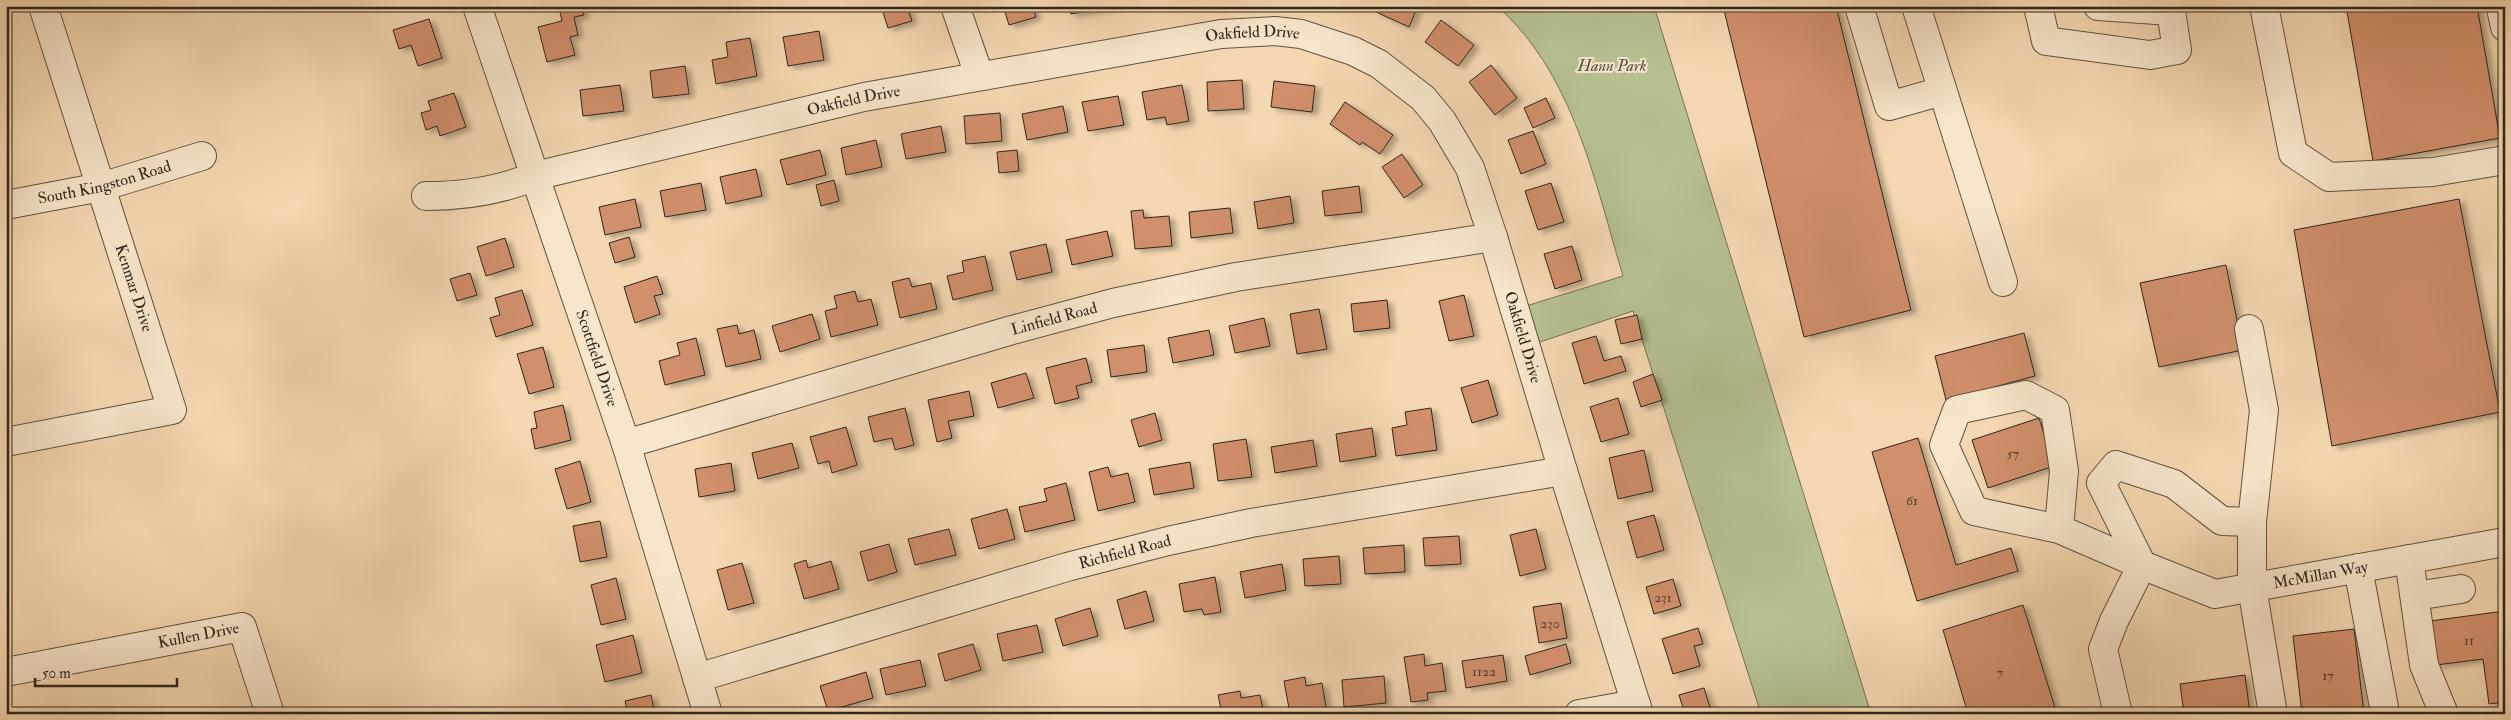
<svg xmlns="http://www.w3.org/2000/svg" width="2511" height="720" viewBox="0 0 2511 720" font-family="'IM FELL Double Pica',serif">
<defs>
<filter id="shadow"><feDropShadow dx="5.5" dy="3" stdDeviation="2.5" flood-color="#0004"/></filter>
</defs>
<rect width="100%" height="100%" fill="#f5d8b1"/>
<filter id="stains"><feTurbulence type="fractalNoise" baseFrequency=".004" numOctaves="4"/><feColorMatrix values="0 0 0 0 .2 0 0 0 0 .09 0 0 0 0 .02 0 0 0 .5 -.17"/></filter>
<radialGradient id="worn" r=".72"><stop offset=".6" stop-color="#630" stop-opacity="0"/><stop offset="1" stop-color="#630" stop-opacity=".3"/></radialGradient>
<path fill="#b6c090" stroke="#727356" d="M 1497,6 L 1654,6 L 1871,714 L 1761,714 L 1633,311 L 1537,343 L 1526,306 L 1623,276 C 1595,183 1574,74 1497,6 Z"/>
<g fill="#d18f6c" stroke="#2f261c" filter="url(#shadow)">
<polygon points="563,6 582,6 584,15 574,17 578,35 570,37 575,55 547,62 538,27 562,21 559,7"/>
<polygon points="881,6 907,6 912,21 888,28"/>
<polygon points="1003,6 1032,6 1036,17 1009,25"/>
<polygon points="1069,6 1111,6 1111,7 1071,14"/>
<polygon points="1379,6 1418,6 1409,27 1376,12"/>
<polygon points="1723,6 1836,6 1911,310 1804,337"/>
<polygon points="2346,6 2477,6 2500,138 2373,161"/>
<polygon points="429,19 442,58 418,66 411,45 399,49 393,30"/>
<polygon points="1441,20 1474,45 1458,66 1425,42"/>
<polygon points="819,31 824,60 788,66 783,37"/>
<polygon points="750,38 757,76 716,84 712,60 728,57 726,42"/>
<polygon points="1491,65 1517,98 1495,115 1469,82"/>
<polygon points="685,66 689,94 653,98 650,71"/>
<polygon points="1242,80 1244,109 1208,111 1207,82"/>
<polygon points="1274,81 1315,86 1312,112 1271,107"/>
<polygon points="620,85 624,111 583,116 580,90"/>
<polygon points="1182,85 1189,121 1167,125 1165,117 1147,120 1142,92"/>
<polygon points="454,93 466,127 440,136 437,126 426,130 421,113 431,110 428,101"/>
<polygon points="1118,96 1124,125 1088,131 1082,102"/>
<polygon points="1546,98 1555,118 1533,128 1524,108"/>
<polygon points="1345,102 1393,135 1380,154 1362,142 1360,145 1330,124"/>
<polygon points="1063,106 1068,132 1027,140 1022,114"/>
<polygon points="1000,113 1002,141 966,144 964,116"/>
<polygon points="941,126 946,152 906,159 901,134"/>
<polygon points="1533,131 1546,164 1521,174 1508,140"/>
<polygon points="876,140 882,167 846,175 841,148"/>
<polygon points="820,150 826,175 787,185 780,160"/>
<polygon points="1017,150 1019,171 999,173 997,152"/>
<polygon points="1402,154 1423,185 1404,198 1382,167"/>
<polygon points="756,169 762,196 726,204 720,177"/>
<polygon points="834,180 839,201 821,206 816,185"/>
<polygon points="701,183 706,210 665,217 660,191"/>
<polygon points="1551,183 1564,222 1538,230 1525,191"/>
<polygon points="1359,186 1362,212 1325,216 1322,191"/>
<polygon points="1290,196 1294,223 1258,229 1254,202"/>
<polygon points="635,199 641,227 605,235 599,207"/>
<polygon points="2459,199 2500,412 2332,446 2294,230"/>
<polygon points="1230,208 1233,233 1191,238 1189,212"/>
<polygon points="1143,210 1144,218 1169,216 1172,246 1135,249 1131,211"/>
<polygon points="1107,231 1113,256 1072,265 1066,240"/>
<polygon points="629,237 635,257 615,263 609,243"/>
<polygon points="505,238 514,267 486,276 477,247"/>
<polygon points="1046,244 1052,272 1017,280 1010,252"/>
<polygon points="1572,246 1582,280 1555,289 1544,254"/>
<polygon points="985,256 993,290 953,300 947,276 964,272 962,261"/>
<polygon points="2226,265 2243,350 2159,367 2140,283"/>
<polygon points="470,273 477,295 457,301 450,279"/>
<polygon points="657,276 663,294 654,296 660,314 635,323 624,287"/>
<polygon points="909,278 912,287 931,283 937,309 900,318 892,282"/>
<polygon points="522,290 533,325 496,337 490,318 500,315 495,298"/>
<polygon points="855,291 858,302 871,299 878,325 831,337 825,311 837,308 834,296"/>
<polygon points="1464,295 1474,336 1449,341 1439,301"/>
<polygon points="1387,300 1390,328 1354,332 1351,304"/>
<polygon points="1319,309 1327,349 1297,354 1290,314"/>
<polygon points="812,314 820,339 780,352 772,326"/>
<polygon points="1637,315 1642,339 1621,344 1615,320"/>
<polygon points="1264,318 1270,346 1235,353 1229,326"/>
<polygon points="737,325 739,334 754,330 761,359 726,367 717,329"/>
<polygon points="1209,330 1214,355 1173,363 1168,338"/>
<polygon points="2024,333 2035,376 1946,400 1935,356"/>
<polygon points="1596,336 1604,361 1621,356 1626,371 1584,384 1572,343"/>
<polygon points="696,338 705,375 665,385 659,361 680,355 677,343"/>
<polygon points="1144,345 1147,372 1111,377 1107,350"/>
<polygon points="543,347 554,387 529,394 517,354"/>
<polygon points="1086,358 1092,382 1076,386 1079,398 1055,404 1046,368"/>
<polygon points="1026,373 1034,398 998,408 991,383"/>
<polygon points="1653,374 1662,400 1641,407 1633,382"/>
<polygon points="1488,380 1498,415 1472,423 1461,388"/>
<polygon points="969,391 974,416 948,421 952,438 937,442 928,400"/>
<polygon points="1618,398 1629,434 1601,442 1590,407"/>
<polygon points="563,405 571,440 535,449 531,429 537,428 534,412"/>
<polygon points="905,408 914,445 895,450 892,438 874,442 868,417"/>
<polygon points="1431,408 1437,450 1396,456 1392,428 1407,425 1405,412"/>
<polygon points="1155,413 1162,440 1139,447 1131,420"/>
<polygon points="2039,418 2054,466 1988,488 1972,440"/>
<polygon points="846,427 857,465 832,473 829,461 818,464 810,437"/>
<polygon points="1372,428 1376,456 1340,462 1336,434"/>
<polygon points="1918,438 1956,565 2011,548 2018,571 1917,601 1872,452"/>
<polygon points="1246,439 1252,477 1218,481 1213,444"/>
<polygon points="1313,440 1317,466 1275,473 1271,447"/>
<polygon points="792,443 799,468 758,479 752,453"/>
<polygon points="1644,450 1653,491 1618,499 1609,458"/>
<polygon points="580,461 591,502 567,509 555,469"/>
<polygon points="1190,462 1194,488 1154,495 1149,469"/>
<polygon points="731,463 735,491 699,497 695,469"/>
<polygon points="1108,467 1111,477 1128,473 1135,502 1098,511 1089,472"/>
<polygon points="1066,483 1075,520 1025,532 1019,507 1047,501 1044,489"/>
<polygon points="1007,509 1015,539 979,549 971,519"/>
<polygon points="1654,515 1664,550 1637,558 1627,522"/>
<polygon points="600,521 607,557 580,562 573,526"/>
<polygon points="949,529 956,555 915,565 908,539"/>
<polygon points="1536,529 1546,569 1520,576 1510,535"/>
<polygon points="1459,536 1461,564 1425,566 1423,538"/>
<polygon points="889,544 897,572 868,581 860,552"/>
<polygon points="1404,545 1405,572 1365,574 1363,548"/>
<polygon points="1339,556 1341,584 1305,586 1303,559"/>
<polygon points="806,560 808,568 831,561 839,589 804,599 794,564"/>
<polygon points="742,563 754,603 728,610 717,570"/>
<polygon points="1282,564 1286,590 1245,598 1240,572"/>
<polygon points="1215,577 1221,612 1204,615 1202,609 1184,612 1179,584"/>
<polygon points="616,578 626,619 601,625 591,585"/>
<polygon points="1673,579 1681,606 1654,614 1646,587"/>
<polygon points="1146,591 1154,621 1125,629 1117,600"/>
<polygon points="1561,603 1567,638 1539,643 1533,607"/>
<polygon points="2023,605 2057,714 1968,714 1943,630"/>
<polygon points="1090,608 1098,636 1063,646 1055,619"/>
<polygon points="2505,611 2505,702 2489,704 2483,659 2436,665 2430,621"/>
<polygon points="1037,625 1043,652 1003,661 997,634"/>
<polygon points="1698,628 1703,644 1694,646 1700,666 1673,674 1662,639"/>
<polygon points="2354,629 2364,714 2302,714 2293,636"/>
<polygon points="633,635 642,673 605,682 596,645"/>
<polygon points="973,644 981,670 945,681 938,654"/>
<polygon points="1566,644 1571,663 1530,675 1525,656"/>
<polygon points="1424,654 1425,666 1442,663 1446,691 1427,693 1428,700 1411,702 1404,657"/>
<polygon points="1503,655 1507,681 1466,688 1462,661"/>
<polygon points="920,660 926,686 886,695 880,669"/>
<polygon points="866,672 873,698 828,711 820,686"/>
<polygon points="2245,675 2250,714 2184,714 2180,684"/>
<polygon points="1384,676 1386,703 1344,707 1342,680"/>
<polygon points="1305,677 1306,686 1322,683 1327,713 1290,714 1284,681"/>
<polygon points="1704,688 1712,714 1685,714 1679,695"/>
<polygon points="1240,691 1241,698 1260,695 1264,714 1222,714 1218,695"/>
<polygon points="651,695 655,714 628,714 625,701"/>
</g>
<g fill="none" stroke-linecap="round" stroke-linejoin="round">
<defs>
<g id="minor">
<path id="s1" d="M 477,6 L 626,444 L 708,714"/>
<polyline points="955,6 979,75"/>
<polyline points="1859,6 1889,106 1942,91"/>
<polyline points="1916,6 2003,282"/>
<polyline points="2038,6 2046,41 2150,55 2177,50 2171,11 2098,6"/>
<polyline points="2264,6 2293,153 2329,177 2433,172 2505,160"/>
<polyline points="2505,12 2502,13 2505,27"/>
<path id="s2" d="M 426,196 C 465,196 499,191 535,176 L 864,97 L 1221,34 L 1275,31 L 1301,34 L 1353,51 L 1379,64 L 1423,98 L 1442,121 L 1470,168 L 1493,237 L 1563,471 L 1639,714"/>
<path id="s3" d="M 6,205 L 101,187 L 202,156"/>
<polyline points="2249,329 2264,410 2252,522 2252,587 2273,714"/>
<polyline points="6,442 172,410 43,6"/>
<path id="s4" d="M 626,444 L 1012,330 L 1113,303 L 1236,277 L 1493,237"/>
<path id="s5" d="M 2059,529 L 1974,511 L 1944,445 L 1957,410 L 2026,395 L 2055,410 L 2064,471 L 2059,529 L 2142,565 L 2215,594 L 2505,542"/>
<polyline points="2409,559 2424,665 2444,714"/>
<polyline points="2142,565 2101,483 2116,465 2174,484 2222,521 2252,522"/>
<polyline points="2358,568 2384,707"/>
<polyline points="2415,596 2461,589"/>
<path id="s6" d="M 6,672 L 242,627 L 270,714"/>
<path id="s7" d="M 697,678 L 1067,567 L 1168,541 L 1251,523 L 1563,471"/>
<polyline points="1579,714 1636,704"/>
<polyline points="2118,714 2103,649 2114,621 2142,565"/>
</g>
</defs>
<use href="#minor" stroke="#605241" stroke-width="30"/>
<use href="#minor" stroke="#f8e6cc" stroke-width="28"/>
</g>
<g text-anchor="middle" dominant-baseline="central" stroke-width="4" stroke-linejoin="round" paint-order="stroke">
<g font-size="14" fill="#584030">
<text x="2013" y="453">57</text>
<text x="1912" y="500">61</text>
<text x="1663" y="597">231</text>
<text x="1550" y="623">230</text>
<text x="2469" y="640">11</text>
<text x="1484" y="671">1122</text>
<text x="2000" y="672">7</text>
<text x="2328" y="675">17</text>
</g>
<g font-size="16" fill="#2f261c" stroke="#f8e6cc">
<text stroke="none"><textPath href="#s2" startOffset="844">Oakfield Drive</textPath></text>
<text stroke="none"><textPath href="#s2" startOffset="439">Oakfield Drive</textPath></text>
<text stroke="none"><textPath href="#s3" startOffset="101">South Kingston Road</textPath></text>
<text transform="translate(134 288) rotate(72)">Kenmar Drive</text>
<text stroke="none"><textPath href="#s4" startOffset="446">Linfield Road</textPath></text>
<text stroke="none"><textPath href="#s2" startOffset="1294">Oakfield Drive</textPath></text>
<text stroke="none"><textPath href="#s1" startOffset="372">Scottfield Drive</textPath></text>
<text stroke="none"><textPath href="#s7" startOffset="446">Richfield Road</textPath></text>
<text stroke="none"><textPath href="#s5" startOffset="696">McMillan Way</textPath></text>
<text stroke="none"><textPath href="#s6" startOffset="196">Kullen Drive</textPath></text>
</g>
<g font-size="16" font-style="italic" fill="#514c39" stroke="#f8e6cc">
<text x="1612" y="66">Hann Park</text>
</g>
</g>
<rect width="2511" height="720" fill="none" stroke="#f5d8b1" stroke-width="25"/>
<rect x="8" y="8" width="2496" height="705" fill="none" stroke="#2f261c" stroke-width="2.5"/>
<rect x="12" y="12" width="2486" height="695" fill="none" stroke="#2f261c"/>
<path d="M35 678v8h142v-8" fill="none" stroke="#2f261c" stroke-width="2.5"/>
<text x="42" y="678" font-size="15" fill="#2f261c" stroke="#f8e6cc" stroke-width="4" paint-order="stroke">50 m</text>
<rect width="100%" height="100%" filter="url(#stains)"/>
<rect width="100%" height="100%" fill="url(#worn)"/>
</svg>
